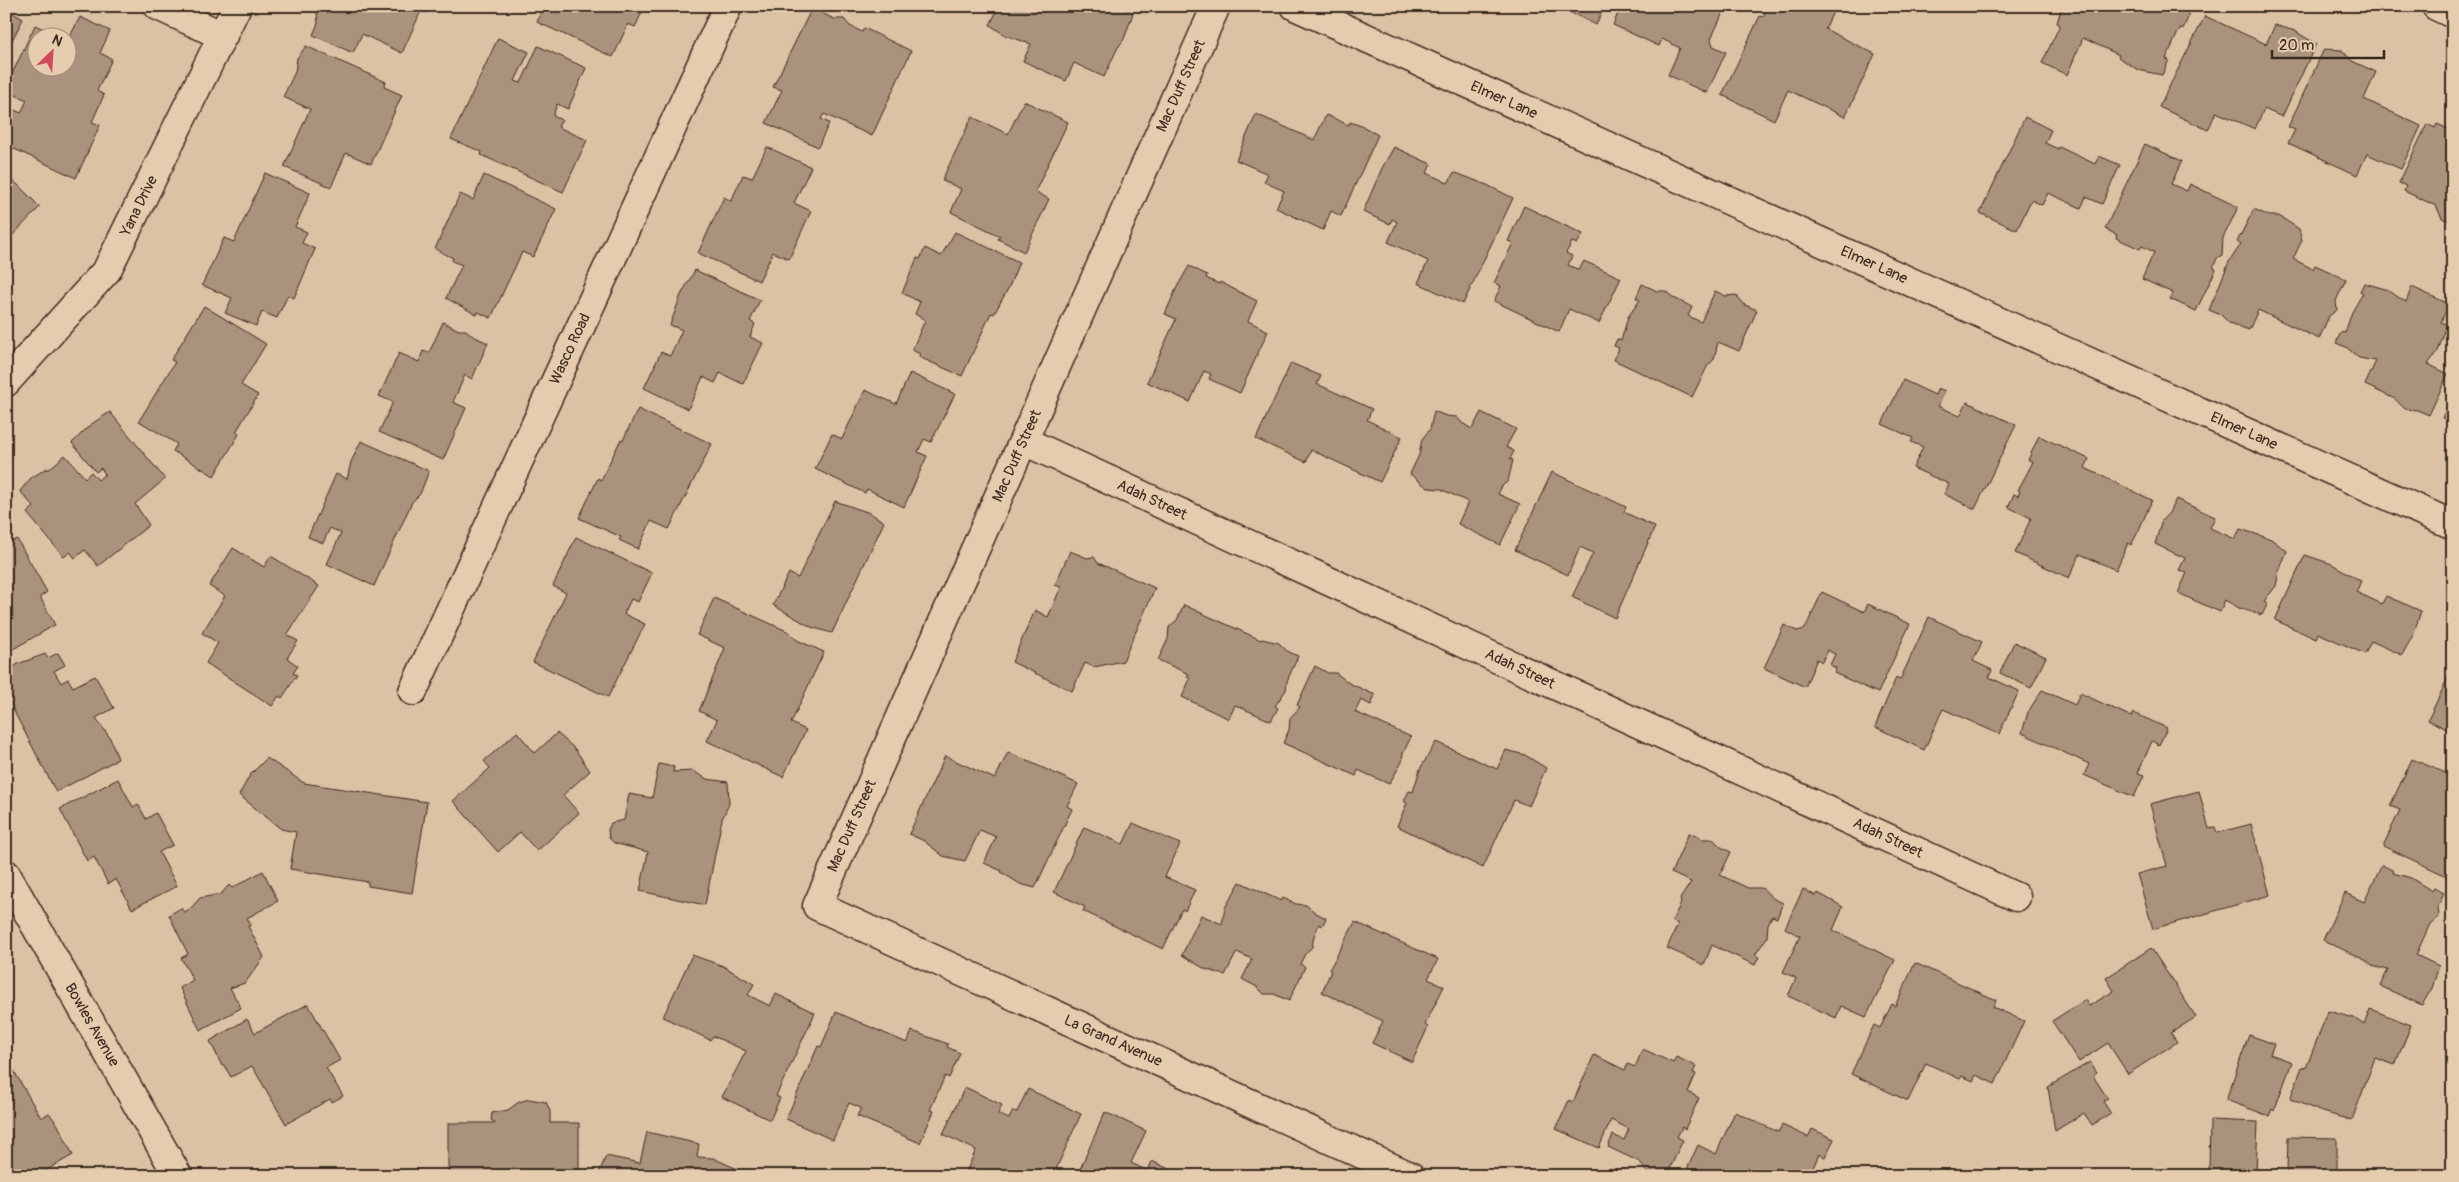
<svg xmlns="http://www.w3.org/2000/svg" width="2459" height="1182" viewBox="0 0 2459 1182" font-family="Pangolin,sans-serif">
<rect width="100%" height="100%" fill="#dcc2a5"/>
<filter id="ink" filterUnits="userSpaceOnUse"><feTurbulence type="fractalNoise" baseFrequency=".02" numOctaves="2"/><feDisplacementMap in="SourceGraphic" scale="10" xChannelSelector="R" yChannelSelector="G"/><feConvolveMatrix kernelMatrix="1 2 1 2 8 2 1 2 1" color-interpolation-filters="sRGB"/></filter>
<g filter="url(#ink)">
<g fill="#aa937b" stroke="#3b2a1e">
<polygon points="324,6 429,6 426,13 421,11 402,53 362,34 353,53 313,35 318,23 317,13"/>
<polygon points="544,6 645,6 635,27 628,24 613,57 537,22"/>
<polygon points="999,6 1119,6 1133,13 1124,39 1117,49 1104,77 1074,63 1066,81 1023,61 1031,44 1005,35 990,25"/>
<polygon points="1557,6 1605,6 1596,25"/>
<polygon points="1621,6 1726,6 1711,39 1713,46 1726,52 1707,93 1668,75 1680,48 1662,39 1659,46 1613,25"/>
<polygon points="1768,6 1789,6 1797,10 1799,6 1833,6 1835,8 1825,29 1875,54 1845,117 1788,90 1774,120 1722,95 1760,16 1763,17"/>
<polygon points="2062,6 2176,6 2189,15 2183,29 2180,28 2166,59 2169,60 2162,75 2138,70 2118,57 2119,55 2083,38 2067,75 2042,63 2060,25 2057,23"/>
<polygon points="812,8 834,19 844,19 850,26 862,32 864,28 911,51 872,136 824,114 821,119 829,123 818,147 766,123 782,90 773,87"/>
<polygon points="6,9 23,19 6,52"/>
<polygon points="2205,16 2266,44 2275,25 2295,31 2316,44 2282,117 2264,109 2255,129 2216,112 2208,130 2159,107"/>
<polygon points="80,17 110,31 100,53 112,59 97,91 104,95 92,122 100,125 76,178 6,145 6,123 12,109 21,113 27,100 6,91 6,87 35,25 63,38 38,38 38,68 68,68 68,40"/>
<polygon points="498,38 529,52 515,81 521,83 538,46 586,68 568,109 557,104 553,116 562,120 558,127 587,140 563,192 481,155 482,152 451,139"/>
<polygon points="306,46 386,82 384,87 402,95 371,164 346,153 331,187 284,167 310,109 283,97 295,72 297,58"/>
<polygon points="2324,49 2342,50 2352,61 2376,72 2364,99 2421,126 2401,169 2367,154 2357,175 2288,143 2295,130 2288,127"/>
<polygon points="1024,101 1068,122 1035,192 1049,199 1024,252 998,239 1000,236 951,212 961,189 942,180 972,117 1008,134"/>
<polygon points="1256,114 1314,140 1326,115 1349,125 1350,122 1364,127 1378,135 1341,216 1331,211 1323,230 1276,208 1284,191 1264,182 1268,174 1236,160"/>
<polygon points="2025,117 2051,130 2045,143 2058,149 2059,147 2095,164 2099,156 2120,165 2102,204 2086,197 2081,208 2048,193 2042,205 2031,200 2017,230 1980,213"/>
<polygon points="2427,124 2435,128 2437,124 2453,131 2453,223 2442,218 2436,206 2404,191 2406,186 2399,183"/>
<polygon points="2145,144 2182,161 2171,184 2187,191 2190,184 2238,207 2223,238 2222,255 2217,258 2213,267 2216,269 2196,311 2170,299 2173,293 2142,279 2154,252 2142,246 2140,249 2116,238 2117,235 2105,229"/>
<polygon points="767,147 811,167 794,203 811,211 789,259 773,252 759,281 698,253 724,197 731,201 743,175 752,178"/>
<polygon points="1394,147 1431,164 1427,173 1448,183 1453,174 1456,173 1487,185 1513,198 1463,304 1418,283 1428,261 1388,242 1397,222 1392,219 1390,224 1363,212 1382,168"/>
<polygon points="265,173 310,193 295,227 307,232 302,243 315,249 294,298 288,295 277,318 262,312 256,326 225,313 232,298 202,285 224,238 234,242"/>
<polygon points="7,174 40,207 6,242 6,174"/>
<polygon points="484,175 556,209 533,257 522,252 491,318 478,312 477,315 446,298 462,265 452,261 453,258 435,249 460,194 473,200"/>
<polygon points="1524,206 1583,234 1577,244 1572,242 1566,253 1572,256 1568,265 1579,270 1584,261 1621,278 1599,323 1569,309 1559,332 1494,301 1501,286 1494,283 1513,243 1508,241"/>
<polygon points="2254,209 2269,216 2279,216 2299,229 2302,240 2293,259 2313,269 2315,265 2346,279 2336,301 2337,310 2329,316 2319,339 2258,310 2249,330 2229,323 2221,315 2209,310 2229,262 2241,244 2237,242"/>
<polygon points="955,232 1019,262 1009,287 994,314 991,313 962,376 919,357 920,354 912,350 925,320 915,314 920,302 902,293 917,258 920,259 925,248 941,256"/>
<polygon points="1189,266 1207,275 1206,278 1219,284 1220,282 1257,301 1248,321 1268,331 1240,393 1209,379 1211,374 1204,371 1190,402 1147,382 1176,319 1165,314 1176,289"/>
<polygon points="695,270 760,300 750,321 755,324 750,337 763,343 743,384 720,373 715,383 703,377 688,409 644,388 661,352 670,356 682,330 670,325 681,295"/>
<polygon points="2364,283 2385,289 2406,302 2412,287 2449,304 2441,322 2447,325 2438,351 2428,364 2448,374 2429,415 2417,410 2405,409 2395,399 2365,385 2376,361 2359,358 2346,347 2336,343 2341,332 2345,333 2352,312 2363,293 2360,291"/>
<polygon points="1642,284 1657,291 1665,291 1674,298 1692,307 1688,316 1701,322 1715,291 1726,296 1736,295 1745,305 1757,310 1739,351 1718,342 1714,359 1707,367 1692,397 1614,360 1619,348 1614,346 1617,339 1621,341 1628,317 1640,300 1636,298"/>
<polygon points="204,306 266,344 241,385 258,395 236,432 239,434 214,476 173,451 177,444 139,421 175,362 171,360"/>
<polygon points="443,322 459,330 466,330 473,336 488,343 472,379 465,375 453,402 466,408 443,460 379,432 393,402 379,396 399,353 419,362 423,351 429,353"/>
<polygon points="1291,363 1321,376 1317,384 1372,409 1367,420 1402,437 1380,482 1311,450 1306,462 1256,439"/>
<polygon points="910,373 955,394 931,442 924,439 918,452 927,456 904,507 867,489 865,493 815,469 832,434 842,439 865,390 896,404"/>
<polygon points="1903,380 1935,395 1938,388 1945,391 1938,406 1960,416 1967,402 2016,425 1975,509 1944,494 1949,484 1913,468 1923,447 1911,442 1913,438 1882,424"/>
<polygon points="2453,394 2453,422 2442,418"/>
<polygon points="638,409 712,444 669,529 651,521 638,549 619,540 621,537 579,518 598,478 601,480 621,439 623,440"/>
<polygon points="1434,411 1446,416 1457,417 1462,423 1472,429 1481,412 1516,429 1506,447 1514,451 1510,459 1513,460 1508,481 1502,486 1498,494 1520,504 1500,545 1458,524 1468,502 1441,489 1428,488 1410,474 1419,455 1422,439 1430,429"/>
<polygon points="110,412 165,479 135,504 149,525 98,566 85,550 75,558 70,552 64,557 27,513 34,507 20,491 31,478 47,468 48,470 65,455 85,478 91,472 98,480 105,474 101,468 96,472 72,443 90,425"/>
<polygon points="2039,436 2089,459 2085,468 2152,500 2138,532 2131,545 2128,543 2116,570 2080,554 2069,578 2015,553 2031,518 2008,507 2014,494 2018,496 2020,491 2018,490 2033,462 2028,460"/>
<polygon points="361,441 429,471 420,494 412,502 374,586 327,564 341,533 330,528 323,543 308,537 336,474 347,479 351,462"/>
<polygon points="1552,472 1626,507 1624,512 1655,527 1615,618 1572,597 1593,553 1580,547 1568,575 1515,550"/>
<polygon points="2176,499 2215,517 2210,528 2235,539 2240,529 2271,539 2287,551 2279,571 2276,586 2264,601 2268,603 2262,615 2239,608 2225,600 2220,612 2178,593 2187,573 2179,570 2185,558 2155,544 2162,520 2169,513"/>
<polygon points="835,501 870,513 884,522 832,633 811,627 773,605 789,573 798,578"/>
<polygon points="576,537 652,573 638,602 631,599 624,614 645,624 608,697 533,662 566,593 553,586"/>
<polygon points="17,539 47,592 40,597 55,625 6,653 6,544"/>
<polygon points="233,548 264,567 271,556 319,586 287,635 298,641 287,658 298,666 293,673 297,675 282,698 279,696 272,706 206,663 218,643 202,633 225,596 209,586"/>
<polygon points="1070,551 1087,558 1094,557 1098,563 1155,588 1123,661 1094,667 1085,663 1072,691 1012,662 1035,610 1048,617 1061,587 1055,585"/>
<polygon points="2305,555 2332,564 2361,581 2356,592 2382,604 2386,596 2421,611 2413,635 2402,655 2371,641 2365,654 2318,633 2316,639 2275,620"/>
<polygon points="1822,592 1864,612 1868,604 1910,624 1878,693 1834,673 1836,668 1830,665 1835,654 1827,650 1822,662 1817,659 1805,687 1764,668 1784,625 1797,631 1805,629"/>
<polygon points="714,598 789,632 797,640 824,652 791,723 806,730 783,777 707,741 717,720 699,711 725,648 697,635"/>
<polygon points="1184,605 1261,640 1262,639 1279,643 1287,651 1298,656 1287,681 1286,690 1275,706 1278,708 1271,721 1235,705 1229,719 1182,697 1190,679 1187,677 1189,674 1158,660 1168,639 1169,627 1177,620"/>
<polygon points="1929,617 1982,642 1973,661 1992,670 1989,677 2019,691 1999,734 1943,709 1924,750 1875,727 1896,678 1900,680"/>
<polygon points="2014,642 2046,657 2031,688 2000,673"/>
<polygon points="58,653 65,665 54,671 61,683 68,679 73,687 95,676 114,708 96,718 110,738 118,759 56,792 6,696 6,672 18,664 45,654 48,658"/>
<polygon points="1315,666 1328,673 1336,673 1349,683 1375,695 1371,705 1361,700 1355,712 1411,737 1403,753 1402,762 1389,784 1358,770 1356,776 1283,743 1289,730 1290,718 1300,707 1297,705"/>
<polygon points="2453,667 2453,732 2428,720"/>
<polygon points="2042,690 2075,705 2080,693 2132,717 2134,713 2167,728 2159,745 2152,741 2138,773 2144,775 2134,797 2084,775 2089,764 2022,733 2028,712"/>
<polygon points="517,732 535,753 557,733 575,749 590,771 563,795 579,813 537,851 520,832 498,852 453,801 490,768 484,761"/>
<polygon points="1436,742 1497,769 1506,750 1525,755 1546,768 1529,806 1514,800 1483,868 1397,826 1407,803 1404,801 1409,791 1413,792 1420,769"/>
<polygon points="1008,752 1078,784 1067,806 1072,809 1035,888 1020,884 1001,872 1002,871 984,863 996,837 980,830 965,861 943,856 924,841 909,834 945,756 995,779"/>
<polygon points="267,758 304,783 427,802 412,893 368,886 368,882 290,869 296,832 281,829 239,795 250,775"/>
<polygon points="2412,759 2453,776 2453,879 2383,846 2400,810 2390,806"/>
<polygon points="659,764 674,767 673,772 693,771 707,779 728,782 729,804 722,819 705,905 640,891 648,852 614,843 609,838 608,830 611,823 624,820 629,794 652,798"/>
<polygon points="118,779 133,807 138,804 146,819 156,813 173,845 159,852 177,886 132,909 116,879 108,884 94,857 87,861 60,809"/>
<polygon points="2199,791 2209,829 2215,827 2217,833 2251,824 2270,895 2153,929 2137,874 2167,866 2150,804"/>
<polygon points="1133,823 1180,844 1165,877 1195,890 1185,911 1182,909 1163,949 1083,911 1085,907 1054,892 1084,827 1123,844"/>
<polygon points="1689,833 1703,839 1713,839 1721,847 1731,852 1720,875 1748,888 1762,888 1774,899 1783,903 1777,918 1772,916 1768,924 1767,937 1755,955 1759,957 1755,965 1712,945 1704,965 1667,948 1678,924 1672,921 1681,903 1680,899 1691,882 1671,873"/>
<polygon points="2382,865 2394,871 2393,873 2411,878 2432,891 2434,888 2444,893 2438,907 2439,917 2429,926 2416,955 2439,966 2432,988 2422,1005 2380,986 2388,970 2372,966 2365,960 2323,940 2345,893 2364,902"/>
<polygon points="263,871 278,901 247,918 251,925 248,926 264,957 245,983 230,988 241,1008 200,1030 180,988 193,980 181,958 188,954 169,915 181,908 184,912 190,909 200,898 221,894 229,885 232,888"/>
<polygon points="1240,882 1281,901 1283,898 1296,904 1306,905 1316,913 1326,918 1322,926 1319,924 1314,936 1312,947 1305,954 1300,964 1305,967 1289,1001 1274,994 1264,994 1257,987 1242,979 1252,959 1237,952 1225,975 1205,969 1182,955 1201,915 1222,924 1225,908"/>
<polygon points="1803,889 1816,896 1818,893 1843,907 1833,930 1895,960 1866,1017 1841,1006 1836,1018 1788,996 1796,978 1783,972 1800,936 1785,928"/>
<polygon points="1355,922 1438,959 1428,979 1444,986 1425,1025 1428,1027 1412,1062 1372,1043 1383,1021 1322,992 1331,971 1329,970"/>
<polygon points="2151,948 2196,1017 2171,1033 2177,1042 2128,1074 2108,1043 2079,1062 2052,1021 2085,1000 2089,1006 2114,991 2106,978"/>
<polygon points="692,955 723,966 754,984 748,995 770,1006 776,994 815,1013 776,1096 780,1098 770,1120 722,1097 746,1051 713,1036 710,1040 663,1017"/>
<polygon points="1915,963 1996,1000 1993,1007 2024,1021 1995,1084 1976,1075 1973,1081 1962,1076 1960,1079 1926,1063 1908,1101 1851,1074 1874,1025 1880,1028 1892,1004 1895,1006"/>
<polygon points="308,1004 340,1060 326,1068 343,1096 332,1102 330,1099 286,1124 252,1066 231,1077 224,1065 222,1066 210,1041 247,1019 255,1033"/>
<polygon points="2370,1009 2411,1025 2395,1065 2375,1058 2352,1120 2322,1112 2290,1099 2302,1067 2306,1068 2328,1011 2354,1018 2364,1025"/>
<polygon points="836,1012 907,1043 912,1031 948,1044 947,1047 960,1053 949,1078 945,1076 930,1110 934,1111 920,1143 857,1116 861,1108 849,1103 833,1140 786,1119 818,1046 821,1047"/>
<polygon points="2249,1035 2274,1044 2270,1054 2292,1062 2274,1111 2272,1109 2269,1116 2226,1100"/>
<polygon points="1643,1049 1673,1063 1676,1057 1696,1066 1693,1073 1696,1074 1688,1092 1699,1098 1685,1129 1682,1127 1677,1137 1683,1140 1667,1175 1648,1174 1640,1162 1608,1147 1613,1135 1624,1140 1629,1129 1611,1120 1599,1148 1556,1129 1569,1100 1573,1102 1594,1055 1625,1070 1628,1064 1635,1067"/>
<polygon points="6,1057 41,1118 49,1113 58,1125 73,1155 36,1176 6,1176"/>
<polygon points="2090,1062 2097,1073 2093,1076 2108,1099 2103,1101 2111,1114 2092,1125 2084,1113 2055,1131 2048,1087"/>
<polygon points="965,1087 1002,1105 998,1114 1009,1119 1013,1111 1017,1112 1028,1089 1081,1114 1053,1176 965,1174 976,1150 943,1134"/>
<polygon points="529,1099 546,1102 550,1111 550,1123 579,1123 579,1176 448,1176 448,1123 496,1123 491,1120 492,1113 508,1110 519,1102"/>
<polygon points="1105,1112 1146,1131 1131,1163 1148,1171 1152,1161 1184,1176 1077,1176"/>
<polygon points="1735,1112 1778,1132 1782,1125 1808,1137 1812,1129 1834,1139 1825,1157 1819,1154 1813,1168 1817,1170 1814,1176 1684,1176 1698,1145 1716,1154"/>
<polygon points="2210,1120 2258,1122 2256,1174 2209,1171"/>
<polygon points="647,1132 699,1144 697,1157 713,1158 735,1168 732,1176 598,1176 606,1156 640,1163"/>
<polygon points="2288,1137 2337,1138 2337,1176 2266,1176 2267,1172 2287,1172"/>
</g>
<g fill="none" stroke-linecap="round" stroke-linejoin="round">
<defs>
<g id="minor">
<polyline points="158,6 223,36"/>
<polyline points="1216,6 817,906 1410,1176"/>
<polyline points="1295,6 2453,525"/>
<polyline points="2436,6 2453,14"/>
<polyline points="6,382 107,270 237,6"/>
<polyline points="1024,441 2016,897"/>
<polyline points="413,691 728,6"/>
<polyline points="6,874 178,1176"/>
</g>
</defs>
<use href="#minor" stroke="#3b2a1e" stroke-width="31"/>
<use href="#minor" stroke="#e6ccae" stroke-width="28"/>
</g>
</g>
<g text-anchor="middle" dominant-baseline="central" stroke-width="4" stroke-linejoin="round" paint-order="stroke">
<g font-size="15" fill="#3b2a1e" stroke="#e6ccae">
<text transform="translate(1181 86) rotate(-66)">Mac Duff Street</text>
<text transform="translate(1504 100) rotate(24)">Elmer Lane</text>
<text transform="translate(139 206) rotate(-64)">Yana Drive</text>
<text transform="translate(1874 265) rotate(24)">Elmer Lane</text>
<text transform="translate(570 349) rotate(-65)">Wasco Road</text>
<text transform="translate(2244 431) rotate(24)">Elmer Lane</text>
<text transform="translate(1017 456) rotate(-66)">Mac Duff Street</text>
<text transform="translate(1152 500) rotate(25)">Adah Street</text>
<text transform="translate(1520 669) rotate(25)">Adah Street</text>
<text transform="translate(852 826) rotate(-66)">Mac Duff Street</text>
<text transform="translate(1888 838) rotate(25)">Adah Street</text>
<text transform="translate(92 1025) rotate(60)">Bowles Avenue</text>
<text transform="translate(1113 1041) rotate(24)">La Grand Avenue</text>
</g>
</g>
<rect width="2459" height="1182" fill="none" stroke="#e6ccae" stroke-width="25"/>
<rect x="12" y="12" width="2434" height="1157" fill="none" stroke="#3b2a1e" stroke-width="2" filter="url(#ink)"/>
<g transform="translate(52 52) rotate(25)"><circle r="24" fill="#e6ccae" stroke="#a28b74"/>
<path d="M0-4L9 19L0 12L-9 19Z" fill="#d1495b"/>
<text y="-8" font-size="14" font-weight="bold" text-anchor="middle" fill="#3b2a1e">N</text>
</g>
<path d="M2272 50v8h112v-8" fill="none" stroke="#3b2a1e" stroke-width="2.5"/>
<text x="2279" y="50" font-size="15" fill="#3b2a1e" stroke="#e6ccae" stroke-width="4" paint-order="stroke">20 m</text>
</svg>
